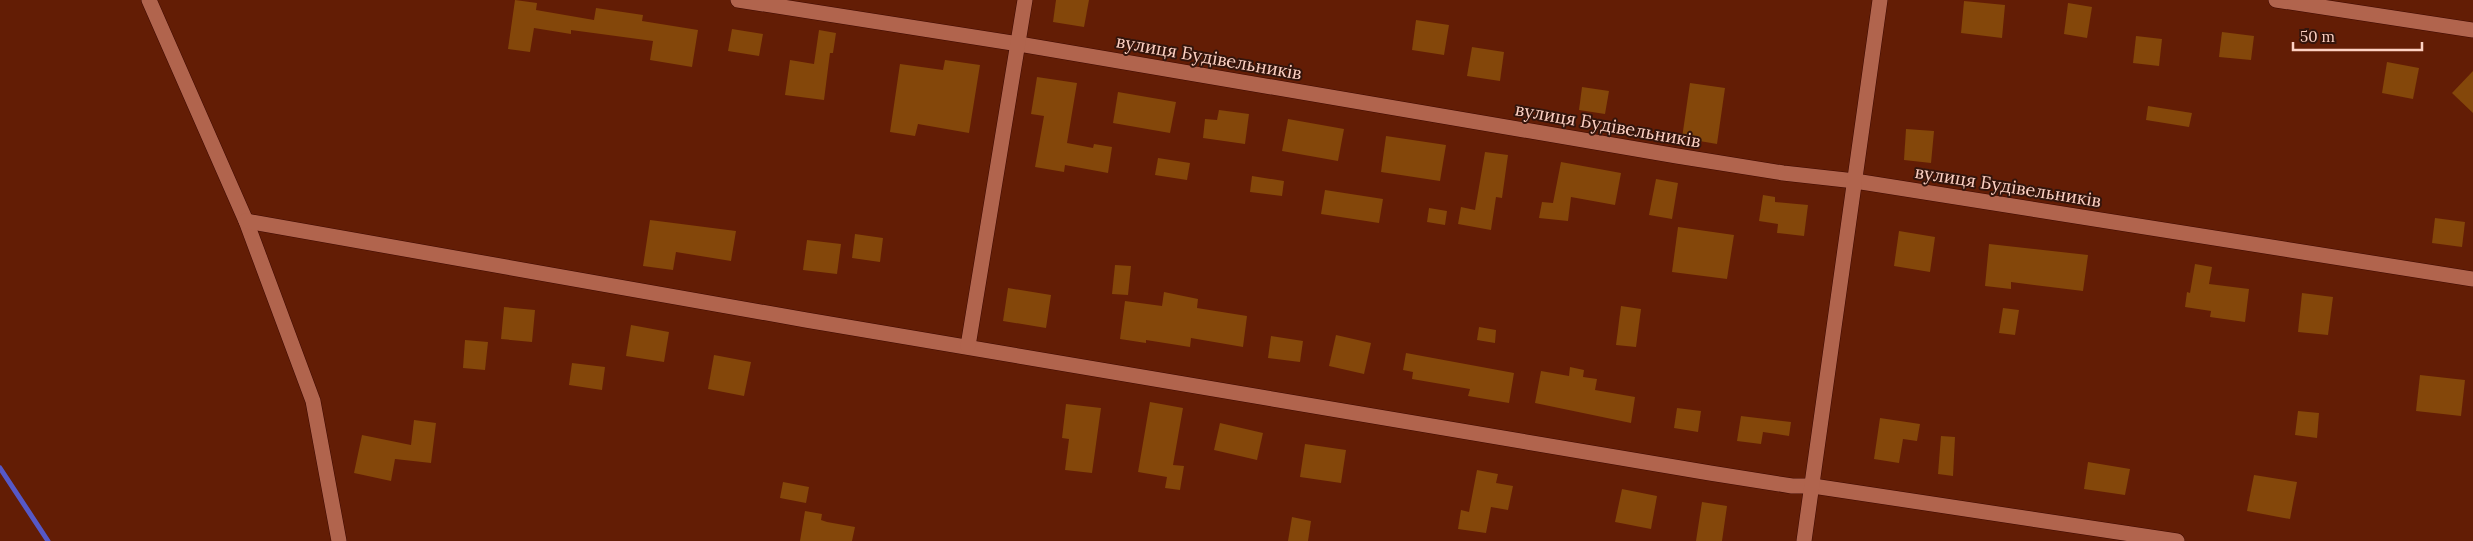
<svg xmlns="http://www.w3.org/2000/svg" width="2473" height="541" viewBox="0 0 2473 541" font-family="Lora,serif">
<rect width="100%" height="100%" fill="#631d05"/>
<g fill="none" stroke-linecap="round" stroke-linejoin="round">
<polyline stroke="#5658c7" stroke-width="5" points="0,468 48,541"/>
</g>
<g fill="#84470a">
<polygon points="515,0 537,3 536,10 594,20 596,8 643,15 642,21 698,30 692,67 650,60 653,41 571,30 571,34 534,28 530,52 508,49"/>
<polygon points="1056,0 1089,0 1084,27 1053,22"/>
<polygon points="1964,1 2005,5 2002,38 1961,33"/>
<polygon points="2068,3 2092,7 2087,38 2064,34"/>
<polygon points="1416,20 1449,25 1444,55 1412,50"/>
<polygon points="732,29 763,34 759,56 728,51"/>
<polygon points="819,30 836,33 833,53 830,53 824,100 785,95 790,60 814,64"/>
<polygon points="2222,32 2254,36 2251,60 2219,57"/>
<polygon points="2136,36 2162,39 2159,66 2133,63"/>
<polygon points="1472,47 1504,52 1500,81 1467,76"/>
<polygon points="945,60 980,65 969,133 918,124 915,136 890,132 900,64 943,70"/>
<polygon points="2387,62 2419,68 2413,99 2382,93"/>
<polygon points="2473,71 2473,113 2452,93"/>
<polygon points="1037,77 1077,83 1067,143 1093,148 1094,144 1112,147 1108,173 1065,165 1064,172 1035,167 1044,116 1031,114"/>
<polygon points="1690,83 1725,88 1717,144 1682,138"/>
<polygon points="1582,87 1609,91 1605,114 1579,110"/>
<polygon points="1118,92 1176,102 1170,133 1113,123"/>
<polygon points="2148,106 2192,113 2189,127 2146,120"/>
<polygon points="1219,110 1249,114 1245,144 1203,138 1205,119 1217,120"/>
<polygon points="1288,119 1344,129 1338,161 1282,151"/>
<polygon points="1906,129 1934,131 1931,163 1904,160"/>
<polygon points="1386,136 1446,145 1440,181 1381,172"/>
<polygon points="1485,152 1508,155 1502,198 1496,197 1491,230 1458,224 1461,207 1475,210"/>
<polygon points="1158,158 1190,163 1187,180 1155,175"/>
<polygon points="1561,162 1621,173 1615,205 1571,197 1568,221 1539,218 1542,202 1553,203"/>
<polygon points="1252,176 1284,181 1282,196 1250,192"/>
<polygon points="1656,179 1678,183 1672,219 1649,215"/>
<polygon points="1325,190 1383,199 1379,223 1321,214"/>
<polygon points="1763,195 1775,197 1775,202 1808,205 1804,236 1777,233 1778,224 1759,221"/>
<polygon points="1429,208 1447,211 1445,225 1427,222"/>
<polygon points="2435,218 2465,222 2462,247 2432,243"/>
<polygon points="650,220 736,231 731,261 676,252 673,270 643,266"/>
<polygon points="1678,227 1734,235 1727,279 1672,272"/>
<polygon points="1899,231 1935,237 1930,272 1894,266"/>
<polygon points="855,234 883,238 880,262 852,258"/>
<polygon points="807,240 841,244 837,274 803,270"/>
<polygon points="1989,244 2088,255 2083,291 2011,282 2011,289 1985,286"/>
<polygon points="2195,264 2212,267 2209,284 2249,289 2245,322 2210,317 2211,311 2185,307 2187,292 2190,293"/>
<polygon points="1115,265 1131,266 1128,295 1112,294"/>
<polygon points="1008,288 1051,295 1046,328 1003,321"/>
<polygon points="1164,292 1198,299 1197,308 1247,316 1243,347 1191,338 1190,347 1146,340 1146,343 1120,339 1125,301 1162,306"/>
<polygon points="2302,293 2333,297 2328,335 2298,332"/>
<polygon points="1621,306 1641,309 1636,347 1616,345"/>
<polygon points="504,307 535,310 532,342 501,339"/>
<polygon points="2003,308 2019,310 2015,335 1999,333"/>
<polygon points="631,325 669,332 664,362 626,356"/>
<polygon points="1479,327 1496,330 1495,343 1477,340"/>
<polygon points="1336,335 1371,343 1364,374 1329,366"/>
<polygon points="1271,336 1303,341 1300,362 1268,358"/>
<polygon points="465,340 488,342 485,370 463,368"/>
<polygon points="1406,353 1514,373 1509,403 1468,396 1470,389 1412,379 1413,372 1403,370"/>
<polygon points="714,355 751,362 744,396 708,389"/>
<polygon points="572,363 605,367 602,390 569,385"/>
<polygon points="1570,367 1584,370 1583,377 1597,379 1595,390 1635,397 1631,423 1535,403 1541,371 1569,376"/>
<polygon points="2420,375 2465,380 2461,416 2416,411"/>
<polygon points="1150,402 1183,408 1173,465 1184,466 1180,490 1165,488 1167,477 1138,472"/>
<polygon points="1066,404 1101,408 1092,473 1065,470 1069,439 1062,438"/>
<polygon points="1677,408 1701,411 1698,432 1674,428"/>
<polygon points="2298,411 2319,413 2317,438 2295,435"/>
<polygon points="1741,416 1791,422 1789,436 1763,432 1761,444 1737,441"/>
<polygon points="1880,418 1920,424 1917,441 1903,439 1899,463 1874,459"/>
<polygon points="414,420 436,423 431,463 395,459 391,481 354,473 362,435 411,445"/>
<polygon points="1220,423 1263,433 1257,460 1214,450"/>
<polygon points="1941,436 1955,437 1953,476 1938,474"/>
<polygon points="1305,444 1346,450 1341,483 1300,477"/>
<polygon points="2088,462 2130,469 2125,495 2084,489"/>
<polygon points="1477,470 1498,474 1496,483 1513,486 1508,510 1491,507 1486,533 1458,529 1461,510 1469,512"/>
<polygon points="2254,475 2297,482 2290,519 2247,511"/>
<polygon points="783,482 809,487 806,503 780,498"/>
<polygon points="1622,489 1657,496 1651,529 1615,522"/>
<polygon points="1702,502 1727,506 1722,541 1696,541"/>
<polygon points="805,511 822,514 821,520 827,522 855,527 852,541 800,541"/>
<polygon points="1292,517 1311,521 1308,541 1288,541"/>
</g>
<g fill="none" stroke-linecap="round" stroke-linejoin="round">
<defs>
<g id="street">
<polyline points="149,0 246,221 313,401 339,541"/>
<polyline points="738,0 1019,44 1677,156 1783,173 1855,181 2473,279"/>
<polyline points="2276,0 2473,30"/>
<polyline points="246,221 806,320 1710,473 1792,486 1813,486 2177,541"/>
<polyline points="968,346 1025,0"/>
<polyline points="1804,541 1880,0"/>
</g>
</defs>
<use href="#street" stroke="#3e0900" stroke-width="16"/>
<use href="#street" stroke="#b1644d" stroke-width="15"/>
</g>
<g text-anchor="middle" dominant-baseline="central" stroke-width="4" stroke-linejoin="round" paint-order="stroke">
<g font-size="18" fill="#fdd1c3" stroke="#34150c">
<text transform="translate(1209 57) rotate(10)">вулиця Будівельників</text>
<text transform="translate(1608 125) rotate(10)">вулиця Будівельників</text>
<text transform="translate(2008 186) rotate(9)">вулиця Будівельників</text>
</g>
</g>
<path d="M2293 42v8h129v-8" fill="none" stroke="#fdd1c3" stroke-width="2.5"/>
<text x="2300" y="42" font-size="15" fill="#fdd1c3" stroke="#34150c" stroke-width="4" paint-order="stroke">50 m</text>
</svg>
